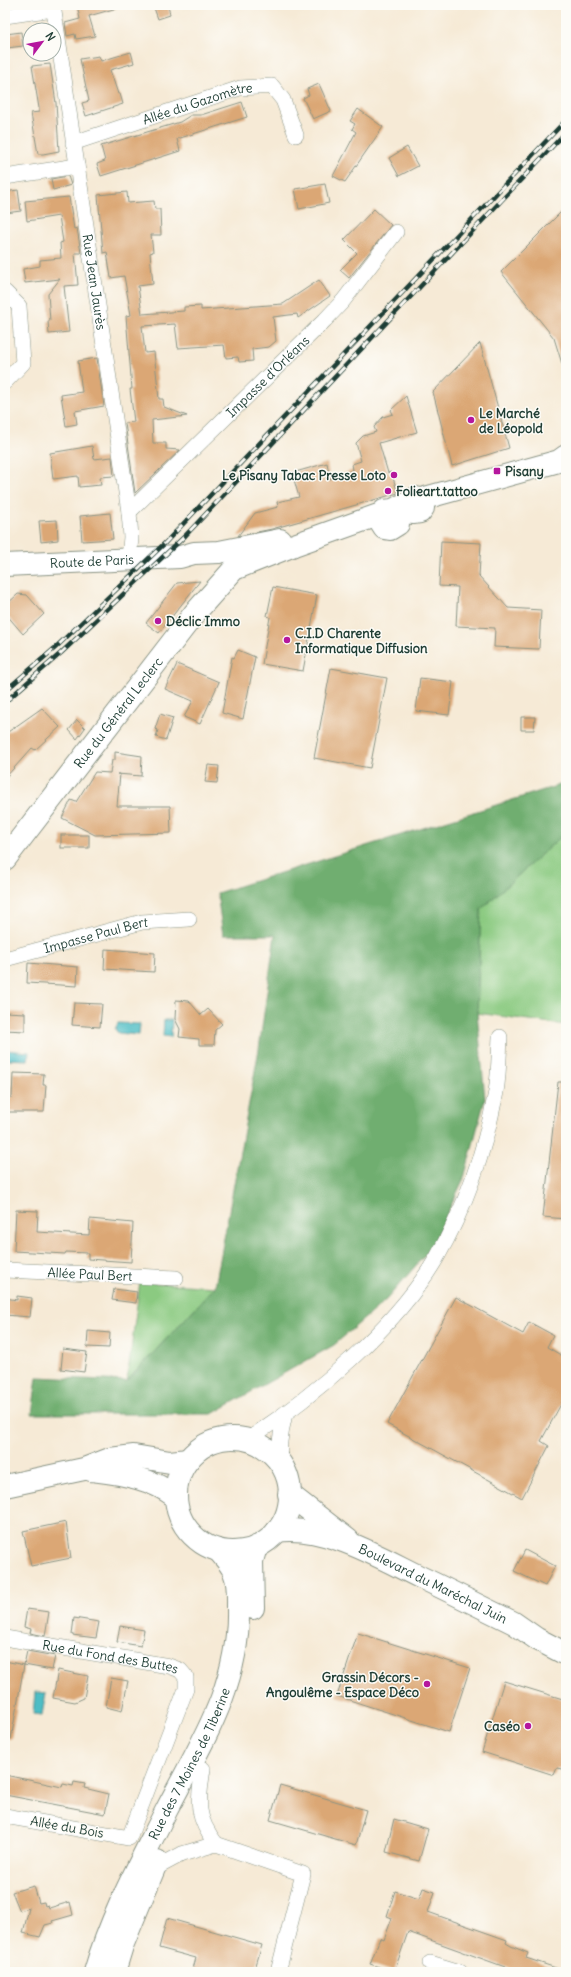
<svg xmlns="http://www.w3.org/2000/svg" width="571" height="1977" viewBox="0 0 571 1977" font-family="Delius,sans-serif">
<rect width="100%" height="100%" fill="#fdfcf7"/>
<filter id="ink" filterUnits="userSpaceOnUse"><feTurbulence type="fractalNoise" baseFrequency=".025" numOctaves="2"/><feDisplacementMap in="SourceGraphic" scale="8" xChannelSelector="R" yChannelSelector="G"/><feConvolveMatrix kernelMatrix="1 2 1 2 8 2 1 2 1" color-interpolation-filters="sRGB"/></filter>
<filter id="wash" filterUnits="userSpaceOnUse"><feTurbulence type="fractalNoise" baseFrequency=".012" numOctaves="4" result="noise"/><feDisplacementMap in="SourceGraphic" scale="16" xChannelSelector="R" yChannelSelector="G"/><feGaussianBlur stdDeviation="0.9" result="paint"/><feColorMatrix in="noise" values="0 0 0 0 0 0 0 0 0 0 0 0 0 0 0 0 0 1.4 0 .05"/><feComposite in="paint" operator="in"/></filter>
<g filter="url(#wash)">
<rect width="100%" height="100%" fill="#f6ead6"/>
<g fill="#8bca81" stroke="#55845a">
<polygon points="566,832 566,1025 477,1013 481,909"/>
<polygon points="140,1282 215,1287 127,1381"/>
</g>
<polygon fill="#70ae6f" stroke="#487652" points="566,783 566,832 481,909 477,1012 485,1099 464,1178 431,1248 386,1300 334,1345 212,1414 32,1414 37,1377 127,1381 215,1287 259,1049 275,935 223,935 217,893"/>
<g fill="#4ebdc5" stroke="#367d7c">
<polygon points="164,1020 172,1020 171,1037 163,1036"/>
<polygon points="118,1023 140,1024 139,1035 118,1033 115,1029"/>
<polygon points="5,1050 29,1052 28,1060 5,1059"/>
<polygon points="35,1692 46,1693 42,1715 33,1714"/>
</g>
<g id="blocks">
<g fill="#dba774">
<polygon points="77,5 117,5 117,8 89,16 95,36 76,39 75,34 67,36 65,23 80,19"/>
<polygon points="153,5 168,5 170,15 158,19"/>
<polygon points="21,32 23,46 7,48 6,34"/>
<polygon points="131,52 134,63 110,70 118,94 120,94 123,104 86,116 82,103 89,101 80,59 99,56 101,61"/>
<polygon points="50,64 56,103 59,151 43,154 38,154 31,113 39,112 39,108 32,66"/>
<polygon points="319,84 331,111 313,119 303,98 309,95 307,89"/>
<polygon points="242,102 247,117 177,139 180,151 101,176 97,164 105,161 101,146 180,122 191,115 201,115"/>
<polygon points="358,109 383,127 345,182 333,176 356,132 352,129 355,124 350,121"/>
<polygon points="407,147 418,166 399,176 389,158"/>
<polygon points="68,176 71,185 53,190 51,179"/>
<polygon points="325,184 329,203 299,209 295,189"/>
<polygon points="18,190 21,211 5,213 5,192"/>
<polygon points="127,192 128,203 154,201 155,209 160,209 161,235 151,235 153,252 150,253 153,284 138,286 142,314 184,311 184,307 201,306 201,310 283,304 319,280 330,296 298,318 297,314 273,317 276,341 269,347 252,349 253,361 239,362 238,357 226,358 224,345 178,348 175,324 142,326 145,353 154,352 159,399 163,399 164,407 187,416 152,420 153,443 166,443 166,449 180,450 135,493 125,423 134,422 130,389 132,389 126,316 131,315 124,276 111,278 107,252 103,253 98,195"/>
<polygon points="69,197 74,229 77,228 81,253 75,253 78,285 64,286 69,332 49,334 48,321 50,321 48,294 60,279 25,283 23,269 40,266 40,260 61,258 60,243 63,242 59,216 27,221 25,201"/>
<polygon points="566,207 566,366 563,367 554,338 501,272"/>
<polygon points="374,209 391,225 349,278 340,270 357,253 344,240"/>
<polygon points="480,343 509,448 452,466 433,392"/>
<polygon points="97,358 104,406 75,411 77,424 66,426 61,395 82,392 78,361"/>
<polygon points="406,396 417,432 379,443 388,473 391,472 398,493 272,529 238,536 255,513 278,507 277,502 299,497 292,473 327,463 330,479 353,470 352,464 361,461 356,443 363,436 376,432 374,427 383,417 393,414 391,410"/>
<polygon points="92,446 94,459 112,457 114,476 100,477 101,485 79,487 78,476 53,479 50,453"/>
<polygon points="110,513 113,539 82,541 80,516"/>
<polygon points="57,520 58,540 41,542 39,521"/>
<polygon points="441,541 481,543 479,576 508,608 541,610 539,649 494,647 495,628 456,626 458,587 439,586"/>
<polygon points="200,581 159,633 146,623 177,583"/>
<polygon points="273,587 317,595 303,671 262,664 270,617 267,616"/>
<polygon points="18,594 27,595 44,614 23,634 5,613 5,606"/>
<polygon points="238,650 255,657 243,719 222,713 232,657 234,658"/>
<polygon points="177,664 219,682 200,724 184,717 193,701 165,689"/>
<polygon points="331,668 387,678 370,768 314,758"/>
<polygon points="420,678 453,682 449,715 416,711"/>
<polygon points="42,708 60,727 35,750 32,748 5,778 5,734"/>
<polygon points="160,714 173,718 166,740 156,737 158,730 155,729"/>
<polygon points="521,717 535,717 534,730 521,730"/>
<polygon points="77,720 85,728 77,739 69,730"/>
<polygon points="115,752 142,756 141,776 117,774 120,774 117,806 170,806 171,833 95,835 62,818 71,800 76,802 95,772 110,773 112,760 115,760"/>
<polygon points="208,765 219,766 217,783 205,782"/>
<rect x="61" y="835" width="28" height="13"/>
<polygon points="105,949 155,953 154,972 104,969"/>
<polygon points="28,963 78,967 77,986 27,983"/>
<polygon points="176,1000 189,1001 201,1015 208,1009 222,1024 215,1030 214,1045 199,1045 199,1039 179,1037 180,1029 175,1019"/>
<polygon points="74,1003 102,1004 100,1027 72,1025"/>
<polygon points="5,1012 25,1013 25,1031 5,1030"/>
<polygon points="13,1073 44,1074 43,1085 46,1085 44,1112 5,1112 5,1097 12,1097"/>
<polygon points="558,1082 566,1082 566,1219 543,1217"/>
<polygon points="16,1210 38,1211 37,1232 89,1235 90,1219 133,1223 131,1262 88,1259 88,1253 66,1252 65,1254 14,1251"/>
<polygon points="114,1289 137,1292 136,1303 112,1300"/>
<polygon points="17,1296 32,1298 30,1317 5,1315 5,1298 17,1300"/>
<polygon points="456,1297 523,1334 529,1322 553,1335 547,1347 566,1358 566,1395 541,1441 549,1446 522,1498 387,1424"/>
<polygon points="88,1331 110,1333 109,1348 87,1347"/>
<polygon points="63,1349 87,1352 84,1372 61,1369"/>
<polygon points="66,1522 71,1558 31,1566 23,1531"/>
<polygon points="525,1550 555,1566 545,1586 514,1571"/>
<polygon points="27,1609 49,1612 45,1636 30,1633 31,1629 24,1627"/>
<polygon points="74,1618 99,1622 96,1638 72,1635"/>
<polygon points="120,1626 144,1630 141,1646 117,1642"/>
<polygon points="358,1633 470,1668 449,1732 337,1696"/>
<polygon points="27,1651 55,1656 52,1670 24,1665"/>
<polygon points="5,1661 24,1665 11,1739 5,1738"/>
<polygon points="58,1670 88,1676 84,1698 75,1702 53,1698"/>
<polygon points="111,1678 128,1681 122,1711 106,1707"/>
<polygon points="504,1681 566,1700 566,1770 557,1768 554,1775 482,1752"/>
<polygon points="5,1775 62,1787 63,1784 73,1786 74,1782 85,1784 84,1788 109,1794 105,1814 5,1795"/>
<polygon points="280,1785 366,1810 356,1845 270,1820"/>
<polygon points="394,1819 428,1829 419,1861 386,1852"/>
<polygon points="34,1886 39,1903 44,1902 45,1906 48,1905 49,1908 70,1902 73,1915 52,1921 53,1923 45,1925 40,1937 23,1933 29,1908 20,1911 12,1892"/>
<polygon points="423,1888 435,1892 428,1912 507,1940 506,1943 511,1946 528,1953 526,1958 562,1970 561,1972 519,1972 408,1932 394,1972 370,1964 380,1938 384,1940 392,1918 387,1916 395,1891 419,1899"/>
<polygon points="167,1918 262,1945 254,1972 192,1972 196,1958 159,1948"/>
</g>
</g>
</g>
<g filter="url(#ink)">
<use href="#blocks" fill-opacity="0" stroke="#8a9485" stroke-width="1"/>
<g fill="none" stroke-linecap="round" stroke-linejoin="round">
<defs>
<g id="street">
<path id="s1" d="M 53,5 L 129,512 L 131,537 L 129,560"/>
<polyline points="5,16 53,9"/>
<path id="s2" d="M 73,143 L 240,88 L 272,86 L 283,100 L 296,135"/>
<polyline points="5,177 77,166"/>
<polyline points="5,292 19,306 23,363 5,382"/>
<path id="s3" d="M 129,512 L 325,320 L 343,301 L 396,232"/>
<path id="s4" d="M 5,959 L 142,922 L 189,919"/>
<path id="s5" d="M 5,1270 L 176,1278"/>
<path d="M 247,1440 C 314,1396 395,1328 436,1259 C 466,1207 485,1150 496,1092 C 499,1074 499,1055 500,1037"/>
<path d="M 280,1464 C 278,1447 281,1430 285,1414"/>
<path id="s6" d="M 5,1638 L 169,1666 L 180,1670 L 186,1677 L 186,1689 L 129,1838 L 5,1816"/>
<path d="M 203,1769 C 198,1802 195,1816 216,1844"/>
<polyline points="154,1869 182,1854 216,1844 303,1874 278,1972"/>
<polyline points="430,1963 460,1972"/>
</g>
<g id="secondary">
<polyline points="421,499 559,461 566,456"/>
<polyline points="393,510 398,515 398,524 390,529 384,528 379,520 384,511 393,510 416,498 422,501 423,508 420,512 413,513 408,507 409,502"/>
<path id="s7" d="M 5,565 L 180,557 L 194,553 L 219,552 L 280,540"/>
<path id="s8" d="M 5,859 L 194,614 L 234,569 L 294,545 L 381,514"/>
<circle cx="233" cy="1495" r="57"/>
<path d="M 91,1470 C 122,1474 150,1477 176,1497"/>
<polyline points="5,1486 84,1469 110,1459 134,1456 170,1462 188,1460"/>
<polyline points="289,1494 348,1540"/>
<path id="s9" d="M 277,1531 C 324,1524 379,1557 420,1577 C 452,1592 483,1608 514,1623 L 537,1639 L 566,1654"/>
<polyline points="253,1608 252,1561 256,1547"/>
<path id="s10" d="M 95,1972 C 111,1916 140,1863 166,1811 C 200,1745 240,1686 238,1608 C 238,1597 239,1583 234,1572 C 231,1564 224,1557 218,1550"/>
<polyline points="114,1972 122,1946 157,1861"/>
</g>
</defs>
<use href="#street" stroke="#8a9485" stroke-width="16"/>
<use href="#secondary" stroke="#8a9485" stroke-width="24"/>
<use href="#street" stroke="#fff" stroke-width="15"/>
<use href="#secondary" stroke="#fff" stroke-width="22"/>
<defs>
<g id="rail">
<polyline points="5,691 55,648 165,543 566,120"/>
<polyline points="5,702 61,653 185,536 566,132"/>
</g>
</defs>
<use href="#rail" stroke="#1f3d34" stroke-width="4.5"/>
<use href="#rail" stroke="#fdfcf7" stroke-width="3" stroke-dasharray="9" stroke-linecap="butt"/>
</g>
</g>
<g fill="#b5179e" stroke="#fdfcf7" stroke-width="1.5">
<circle cx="471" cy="420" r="4"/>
<rect x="493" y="467" width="8" height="8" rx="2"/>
<circle cx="394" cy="475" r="4"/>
<circle cx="388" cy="491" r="4"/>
<circle cx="158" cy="621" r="4"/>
<circle cx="287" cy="640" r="4"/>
<circle cx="427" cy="1684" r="4"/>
<circle cx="528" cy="1726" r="4"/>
</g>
<g text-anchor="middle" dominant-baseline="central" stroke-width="3" stroke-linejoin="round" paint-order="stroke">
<g font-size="13" fill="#1f3d34" stroke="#fdfcf7">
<text stroke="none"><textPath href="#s2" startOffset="131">Allée du Gazomètre</textPath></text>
<text stroke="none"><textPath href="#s1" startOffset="280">Rue Jean Jaurès</textPath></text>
<text stroke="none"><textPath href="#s3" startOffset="194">Impasse d'Orléans</textPath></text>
<text stroke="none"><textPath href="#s7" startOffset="87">Route de Paris</textPath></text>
<text stroke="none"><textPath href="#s8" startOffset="185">Rue du Général Leclerc</textPath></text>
<text stroke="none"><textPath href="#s4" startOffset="94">Impasse Paul Bert</textPath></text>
<text stroke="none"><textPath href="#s5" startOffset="85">Allée Paul Bert</textPath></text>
<text stroke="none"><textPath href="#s9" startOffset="167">Boulevard du Maréchal Juin</textPath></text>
<text stroke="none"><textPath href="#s6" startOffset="107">Rue du Fond des Buttes</textPath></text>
<text stroke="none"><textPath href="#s10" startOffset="229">Rue des 7 Moines de Tiberine</textPath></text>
<text transform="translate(67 1827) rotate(10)">Allée du Bois</text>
</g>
<g font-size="13" font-weight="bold" fill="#1f3d34" stroke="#fdfcf7" text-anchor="start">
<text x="479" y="413">Le Marché<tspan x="479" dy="15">de Léopold</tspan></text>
<text x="505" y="471">Pisany</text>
<text x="386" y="475" text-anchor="end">Le Pisany Tabac Presse Loto</text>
<text x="396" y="491">Folieart.tattoo</text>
<text x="166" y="621">Déclic Immo</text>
<text x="295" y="633">C.I.D Charente<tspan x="295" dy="15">Informatique Diffusion</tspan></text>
<text x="419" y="1677" text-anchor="end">Grassin Décors -<tspan x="419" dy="15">Angoulême - Espace Déco</tspan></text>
<text x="520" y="1726" text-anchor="end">Caséo</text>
</g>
</g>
<rect width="571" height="1977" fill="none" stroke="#fdfcf7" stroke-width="20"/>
<g transform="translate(42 42) rotate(58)"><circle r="19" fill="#fdfcf7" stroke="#a4b0a9"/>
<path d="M0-3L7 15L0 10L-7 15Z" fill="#b5179e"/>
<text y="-6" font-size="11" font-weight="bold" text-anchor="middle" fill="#1f3d34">N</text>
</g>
</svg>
